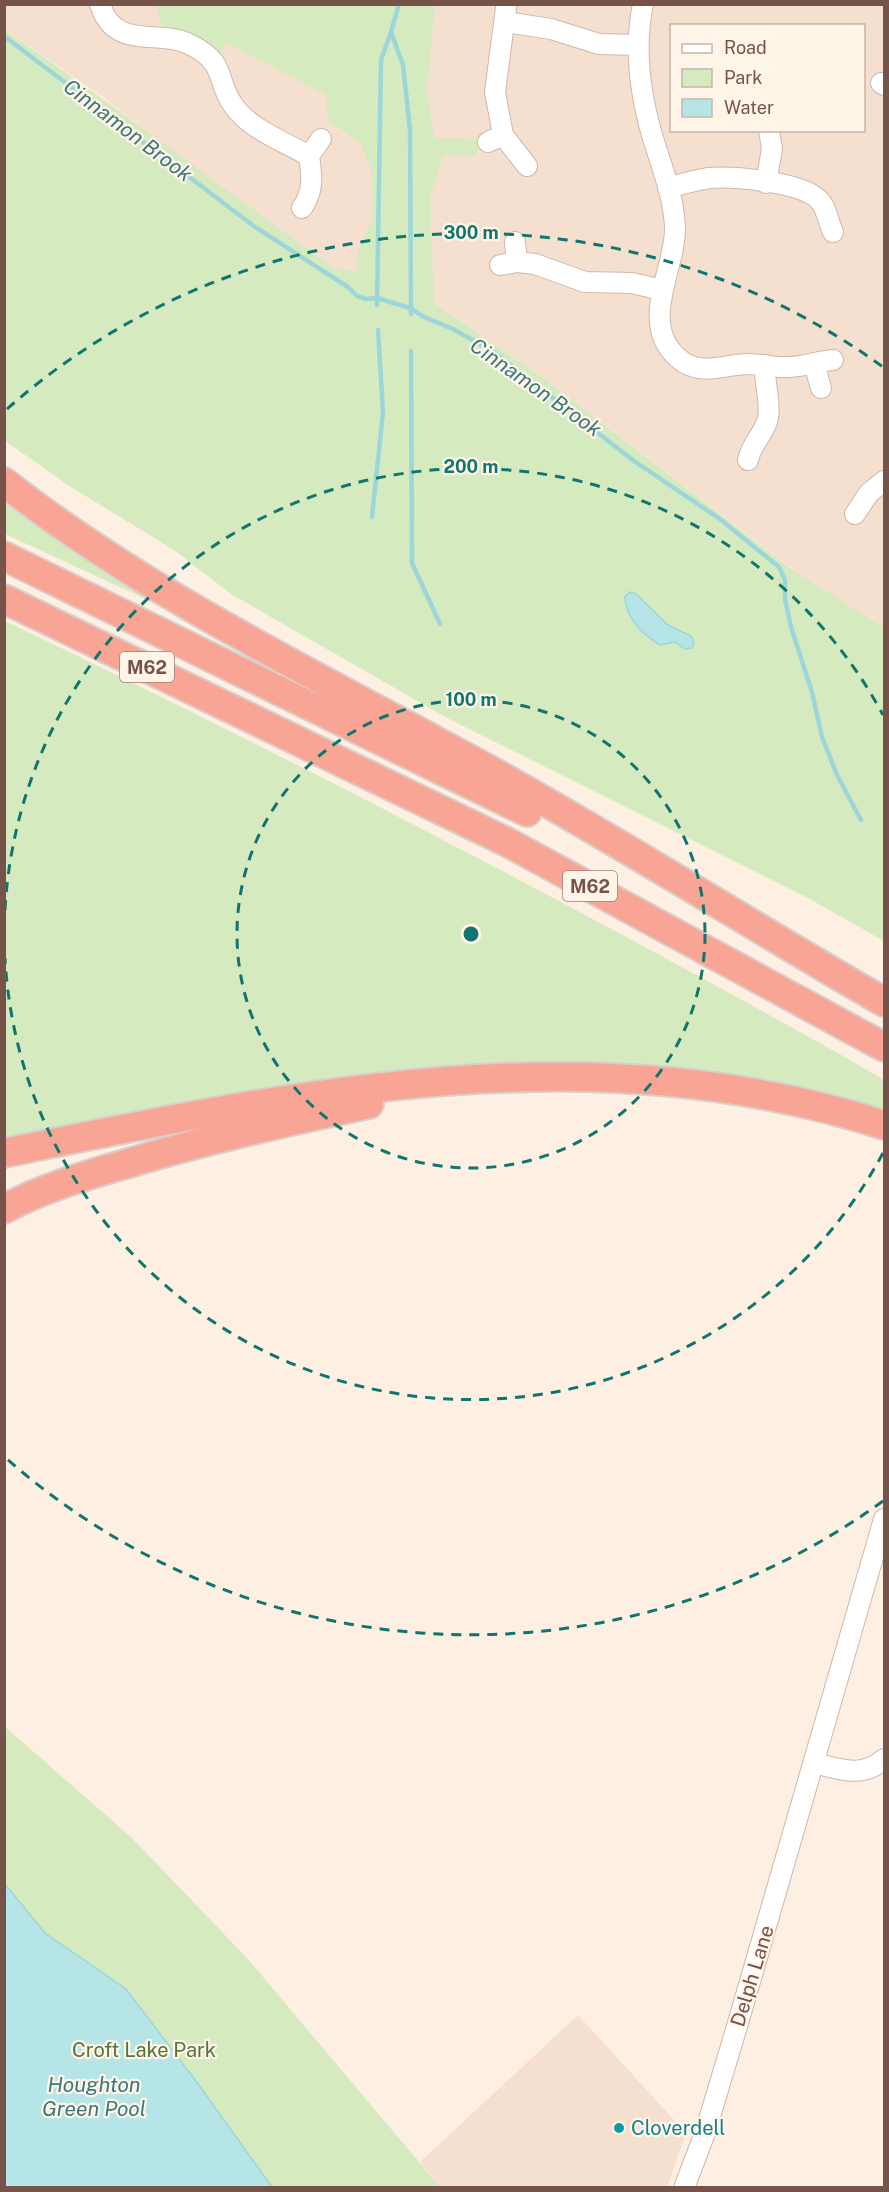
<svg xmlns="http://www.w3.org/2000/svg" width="889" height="2192" viewBox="0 0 889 2192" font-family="'Public Sans',sans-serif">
<rect width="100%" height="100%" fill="#fdefe2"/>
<g fill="#f5e0d0" fill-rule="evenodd">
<path d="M 5,4 L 884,5 L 884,639 L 542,377 L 406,284 L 334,268 L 196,169 L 107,100 L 5,29 ZM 672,26 L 864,26 L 864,130 L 672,130 Z"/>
<polygon points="578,2015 686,2133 667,2187 440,2187 420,2162"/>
</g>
<g fill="#d6eac0">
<path d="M 155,4 L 435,5 L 427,89 L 434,138 L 477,139 L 477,155 L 443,155 L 430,198 L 434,303 L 542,377 L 793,570 L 884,628 L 884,941 L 806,897 L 447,718 L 231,594 L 174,550 L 71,487 L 5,441 L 4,29 C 116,106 224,189 334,268 L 356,272 L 357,254 L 372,219 L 371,169 L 361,144 L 328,120 L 326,95 L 227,43 L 217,56 L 163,30 Z"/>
<polygon points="4,499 41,528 226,636 5,534"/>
<path d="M 5,621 C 289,757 568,902 843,1056 L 884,1080 L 884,1122 L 605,1070 L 5,1147 Z"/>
<polygon points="4,1726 132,1838 247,1958 440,2187 5,2187"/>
</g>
<g fill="#b6e5e7" stroke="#9cd6d9" stroke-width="1.5">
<path d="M 629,592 L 636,594 L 668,625 L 691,636 L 694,643 L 692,648 L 685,649 L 675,642 L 660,645 C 643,635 625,617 625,597 Z"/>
<polygon points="5,1884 45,1933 126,1989 196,2081 272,2187 5,2187"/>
</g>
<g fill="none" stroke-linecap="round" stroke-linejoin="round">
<g stroke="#9cd6d9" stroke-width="4.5">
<polyline points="399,4 391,32 403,65 410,130 411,314"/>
<polyline points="4,36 255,227 348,287 357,296 366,299 377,298 410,308 424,317 453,329 495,353 634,461 720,519 779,567 785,580 785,599 791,627 812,692 822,737 837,775 861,820"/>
<polyline points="377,305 381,60 391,32"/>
<polyline points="411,351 412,563 440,624"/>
<polyline points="372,517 383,412 378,330"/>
</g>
<defs>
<g id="minor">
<path d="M 100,4 C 114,51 158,29 189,44 C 228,63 215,79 233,105 C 249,129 285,142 309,156"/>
<path d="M 643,4 C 634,47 640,93 652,135 C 661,165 674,196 675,228 C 676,268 638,323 678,358 C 699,377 722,365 747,364 C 761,364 774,368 788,367 C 803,367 818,361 833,360"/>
<polyline points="505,22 551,29 599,44 638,45"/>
<polyline points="881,83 884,85"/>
<polyline points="503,135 527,166"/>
<polyline points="488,142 503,135 495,92 506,8"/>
<polyline points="766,183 772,149 769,130"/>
<path d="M 668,188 C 682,184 695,180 709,178 C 734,176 800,182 818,199 C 827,207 828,222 833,232"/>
<path d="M 302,208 C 314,191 312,176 309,156 L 321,139"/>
<polyline points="517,262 535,264 585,282 632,283 662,290"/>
<polyline points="500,265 517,262 515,242"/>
<polyline points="814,363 821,388"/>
<path d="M 748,460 C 752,442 765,433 768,418 C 771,401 764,383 765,365"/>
<polyline points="855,514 869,493 884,481"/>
<path d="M 814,1763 C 840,1769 862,1779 884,1759"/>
<polyline points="684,2188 705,2133 738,2023 884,1519"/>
</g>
<g id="highway">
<path d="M 4,482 C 150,597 332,683 495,773 C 626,846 754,927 884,1002"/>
<polyline points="4,556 527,812"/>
<polyline points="4,599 507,842 884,1047"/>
<path d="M 4,1153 C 297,1093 591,1031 884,1125"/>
<path d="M 4,1209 C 43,1188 87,1175 129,1163 C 208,1139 288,1121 369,1104"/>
</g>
</defs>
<use href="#minor" stroke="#d0b7ab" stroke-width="22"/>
<use href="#highway" stroke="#d8cfcc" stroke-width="32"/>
<use href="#minor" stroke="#fff" stroke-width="20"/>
<use href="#highway" stroke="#f9a596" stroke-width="28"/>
</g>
<g fill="none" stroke="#0f766e" stroke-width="3" stroke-dasharray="10 8">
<circle cx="471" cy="934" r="234"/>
<path d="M883 1153A467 467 0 0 1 5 958M5 910A467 467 0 0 1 883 715"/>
<path d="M883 1501A701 701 0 0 1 7 1459M7 409A701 701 0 0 1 883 367"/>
</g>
<circle fill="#0f9aa8" stroke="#fff4e8" stroke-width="2" cx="619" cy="2128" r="6"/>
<g text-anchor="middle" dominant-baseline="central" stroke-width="4.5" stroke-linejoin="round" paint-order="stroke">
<g fill="#fff4e8" stroke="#9e8378" stroke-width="1.5">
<rect x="120" y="652" width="54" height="30" rx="4.5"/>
<rect x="563" y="871" width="54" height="30" rx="4.5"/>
</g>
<g font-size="18" font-weight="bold" fill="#755348">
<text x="147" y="667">M62</text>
<text x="590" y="886">M62</text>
</g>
<g font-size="20" fill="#755348" stroke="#fff4e8">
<text transform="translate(752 1976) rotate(-73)">Delph Lane</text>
</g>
<g font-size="20" fill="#53753c" stroke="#fff4e8">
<text x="144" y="2050">Croft Lake Park</text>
</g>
<g font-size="20" fill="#0d838f" stroke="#fff4e8" text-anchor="start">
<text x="631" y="2128">Cloverdell</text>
</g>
<g font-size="21" font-style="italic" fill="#3b787b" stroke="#fff4e8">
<text transform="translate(128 130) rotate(37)">Cinnamon Brook</text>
<text transform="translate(536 387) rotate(35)">Cinnamon Brook</text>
<text x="94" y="2084">Houghton<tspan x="94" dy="24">Green Pool</tspan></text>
</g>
</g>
<circle cx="471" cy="934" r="9" fill="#0f766e" stroke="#fff4e8" stroke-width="3"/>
<g font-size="18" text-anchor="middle" font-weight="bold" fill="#0f766e" stroke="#fff4e8" stroke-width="4.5" stroke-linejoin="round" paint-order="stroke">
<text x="471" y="239">300 m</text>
<text x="471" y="473">200 m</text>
<text x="471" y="706">100 m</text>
</g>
<rect width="889" height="2192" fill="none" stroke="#755348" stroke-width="12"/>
<rect x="670" y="24" width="195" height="108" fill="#fff4e8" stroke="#c8b4a8" stroke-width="1.5"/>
<rect x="682" y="44" width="30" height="9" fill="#ffffff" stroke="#c8b4a8" stroke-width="1.5"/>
<text x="724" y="54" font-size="18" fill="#755348">Road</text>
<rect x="682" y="69" width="30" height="18" fill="#d6eac0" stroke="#c8b4a8" stroke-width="1.5"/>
<text x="724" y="84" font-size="18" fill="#755348">Park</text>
<rect x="682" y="99" width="30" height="18" fill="#b6e5e7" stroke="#c8b4a8" stroke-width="1.5"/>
<text x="724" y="114" font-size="18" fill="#755348">Water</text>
</svg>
